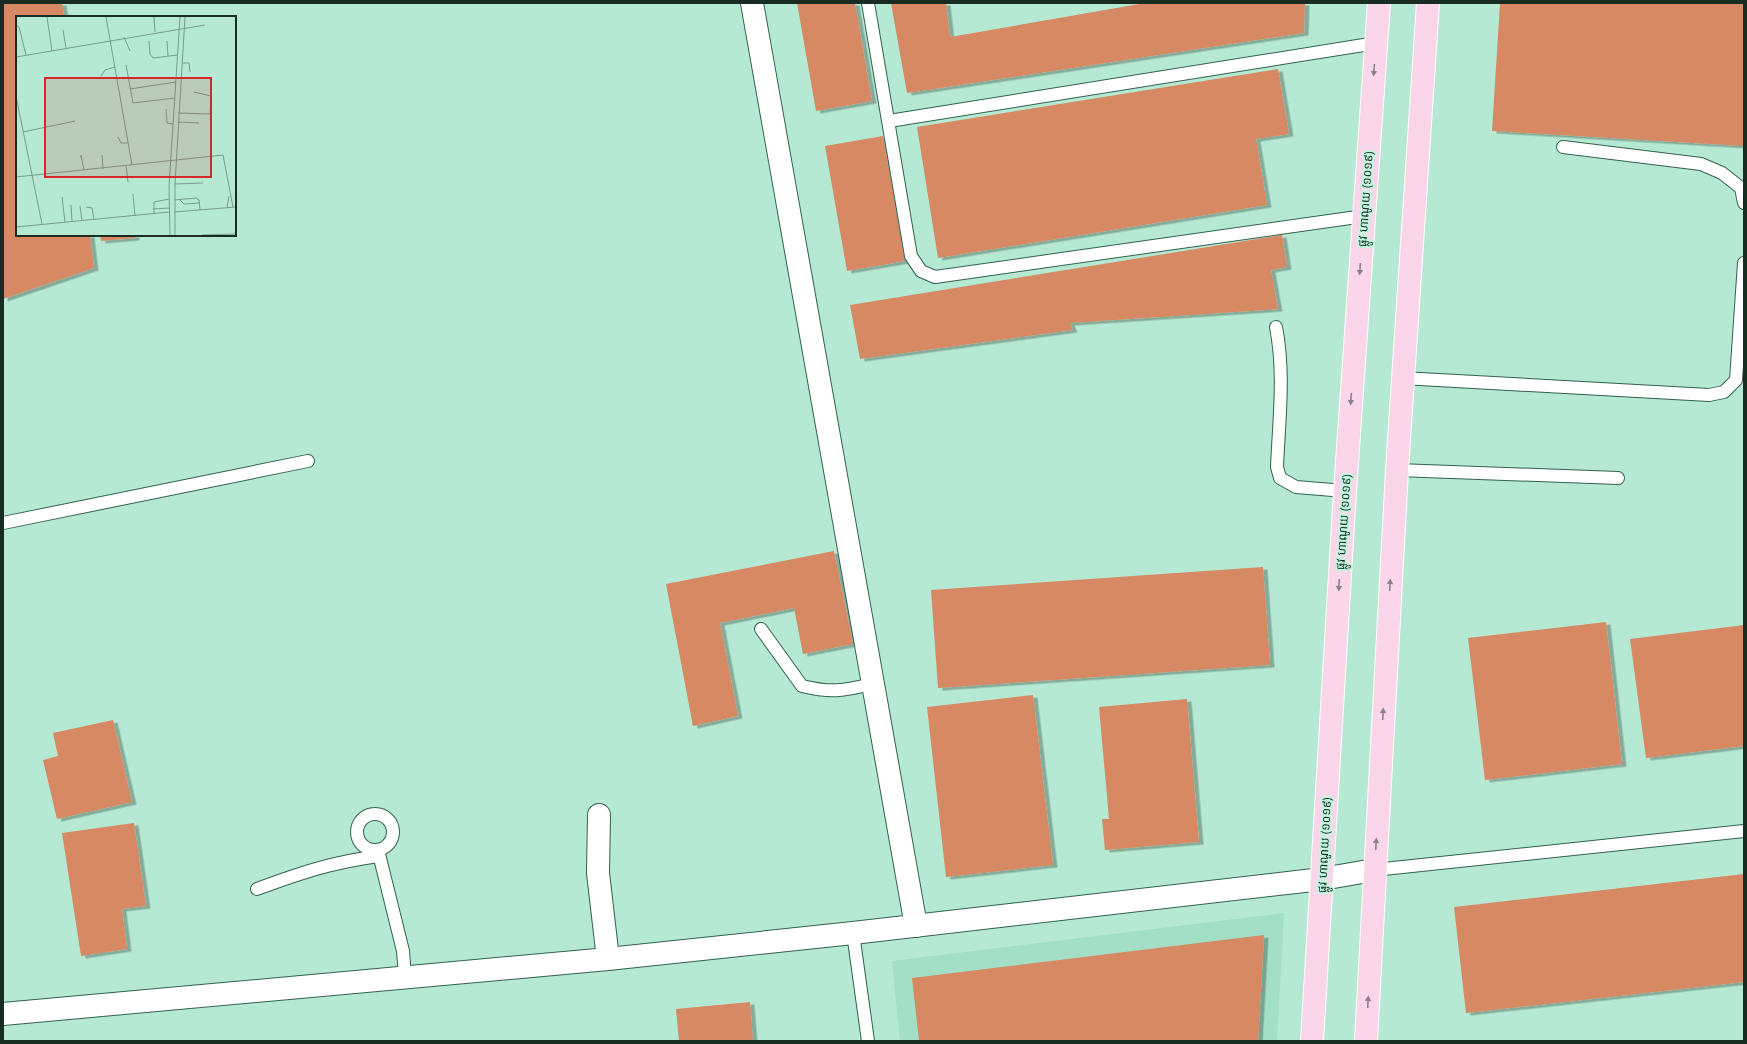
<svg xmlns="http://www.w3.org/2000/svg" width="1747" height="1044" viewBox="0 0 1747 1044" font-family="'PT Sans','Noto Sans Khmer',sans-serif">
<defs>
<filter id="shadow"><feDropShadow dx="4.5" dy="2.5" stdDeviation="0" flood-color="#0004"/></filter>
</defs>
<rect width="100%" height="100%" fill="#b6e9d3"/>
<polygon fill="#a3dfc6" points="1284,913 1277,1041 900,1041 892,961"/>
<g fill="#d68964" filter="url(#shadow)">
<polygon points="3,3 62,3 64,17 17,17 17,235 90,235 94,268 3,299"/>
<polygon points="797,3 855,3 872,101 816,111"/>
<polygon points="891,3 946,3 950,37 1145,3 1305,3 1304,33 907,93"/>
<polygon points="1500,3 1744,3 1744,146 1492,131"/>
<polygon points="1278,69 1289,134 1256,139 1267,205 938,258 917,127"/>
<polygon points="883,136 905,261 847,271 825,146"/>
<polygon points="100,235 135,235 135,238 101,241"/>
<polygon points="1282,235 1287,267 1271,270 1278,309 1070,323 1073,330 860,359 850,305"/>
<polygon points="834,551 853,644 803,654 794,608 720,623 738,716 693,726 666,584"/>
<polygon points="1263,567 1270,665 938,688 931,590"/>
<polygon points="1606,622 1622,764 1485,780 1468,638"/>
<polygon points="1744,625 1744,746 1646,758 1630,639"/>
<polygon points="1033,695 1053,865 946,877 927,707"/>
<polygon points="1187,699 1199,842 1105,850 1102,819 1109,819 1099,707"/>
<polygon points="113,720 132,802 57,819 43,760 58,756 53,733"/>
<polygon points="134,823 146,906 122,909 127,949 81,956 62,833"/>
<polygon points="1744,874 1744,982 1466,1013 1454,907"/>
<polygon points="1264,935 1258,1041 919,1041 912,978"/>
<polygon points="750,1002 753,1041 679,1041 676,1009"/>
</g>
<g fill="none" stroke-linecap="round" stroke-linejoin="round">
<defs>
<g id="service">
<polyline points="868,3 911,256 921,271 935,277 1364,216"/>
<polyline points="889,121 1376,43"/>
<polyline points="1563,147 1701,164 1722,173 1741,188 1744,203"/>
<path d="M 1276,327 C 1285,373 1279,420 1277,467 L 1280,478 L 1296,487 L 1345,491"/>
<polyline points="1402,378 1709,395 1724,392 1736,380 1744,263"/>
<polyline points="1397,470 1618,478"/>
<polyline points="3,523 308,461"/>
<path d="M 761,629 L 802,686 C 831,693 843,691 872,684"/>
<circle cx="375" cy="832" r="18"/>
<polyline points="378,850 403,951 405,977"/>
<polyline points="1374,870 1744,831"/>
<path d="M 257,889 C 300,873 333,862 379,856"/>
<polyline points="853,933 868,1041"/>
</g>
<g id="minor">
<polyline points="752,3 916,926"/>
<polyline points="599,815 598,873 608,959"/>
<polyline points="3,1014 608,959 853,933 1322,879 1374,870"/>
</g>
<g id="primary">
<polyline points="1312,1041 1345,491 1379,3"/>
<polyline points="1366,1041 1397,470 1428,3"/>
</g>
</defs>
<use href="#service" stroke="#32614f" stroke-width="14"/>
<use href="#minor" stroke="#32614f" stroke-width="24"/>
<use href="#primary" stroke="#fff" stroke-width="24"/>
<use href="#service" stroke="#fff" stroke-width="12"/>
<use href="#minor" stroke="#fff" stroke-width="22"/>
<use href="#primary" stroke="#fbd5e9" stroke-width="22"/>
</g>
<defs><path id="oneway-solid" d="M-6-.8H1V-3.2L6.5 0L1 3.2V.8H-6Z"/></defs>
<g fill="#8a8086">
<use href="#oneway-solid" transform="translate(1374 70) rotate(94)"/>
<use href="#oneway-solid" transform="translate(1360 269) rotate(94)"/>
<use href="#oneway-solid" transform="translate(1351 399) rotate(94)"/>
<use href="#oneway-solid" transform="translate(1339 585) rotate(93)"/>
<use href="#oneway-solid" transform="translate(1390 585) rotate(-87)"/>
<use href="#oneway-solid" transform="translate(1383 714) rotate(-87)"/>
<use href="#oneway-solid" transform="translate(1376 844) rotate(-87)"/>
<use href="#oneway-solid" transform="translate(1368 1002) rotate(-87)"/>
</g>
<g text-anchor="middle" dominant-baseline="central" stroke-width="4" stroke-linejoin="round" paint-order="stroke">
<g font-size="12" fill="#182c24" stroke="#c3f6e0">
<text transform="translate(1365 199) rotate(-86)">ផ្លូវ ហាណូយ (១០១៩)</text>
<text transform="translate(1343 522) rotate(-86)">ផ្លូវ ហាណូយ (១០១៩)</text>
<text transform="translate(1324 845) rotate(-87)">ផ្លូវ ហាណូយ (១០១៩)</text>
</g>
</g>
<g transform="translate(16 16)">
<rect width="220" height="220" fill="#b6e9d3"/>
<path fill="none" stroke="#779d8d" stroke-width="1" d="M 31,1 L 36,35M 90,1 L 116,149M 138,1 L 139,16M 0,9 L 3,11 L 10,39M 47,14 L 50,32M 108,21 L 114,35M 133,25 L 134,38 L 137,42 L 162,39M 151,25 L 152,40M 0,41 L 189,9M 166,47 L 173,47 L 174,56M 110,49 L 117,87 L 159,82M 85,60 L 89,54 L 99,51M 114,73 L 160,66M 0,80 L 26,208M 150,93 L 151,107 L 157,108M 162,97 L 194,98 L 195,80 L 178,76M 162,106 L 183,107M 7,116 L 59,105M 102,121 L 105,127 L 112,127M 86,139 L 87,153M 65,142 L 65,139 L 68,154M 110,150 L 112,166M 0,161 L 207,139 L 217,191M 159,168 L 187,167M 117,178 L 119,200M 46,181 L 49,206M 158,184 L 180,182 L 183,184 L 184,194M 164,184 L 168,188 L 184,187M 55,189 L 56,206M 64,190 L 66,205M 70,191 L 76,192 L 78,204M 211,192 L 213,180M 137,193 L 153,192M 158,196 L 220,191M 138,198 L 138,186 L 153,183M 0,211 L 153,196M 154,219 L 153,170 L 164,1M 159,219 L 159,168 L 169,1M 186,219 L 220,218"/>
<path fill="#d62828" fill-opacity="0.15" stroke="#d62828" stroke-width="2" d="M 29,62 L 195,62 L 195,161 L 29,161 Z"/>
<rect width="220" height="220" fill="none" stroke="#182c24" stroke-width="2"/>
</g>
<rect width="1747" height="1044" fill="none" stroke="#182c24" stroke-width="8"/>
</svg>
